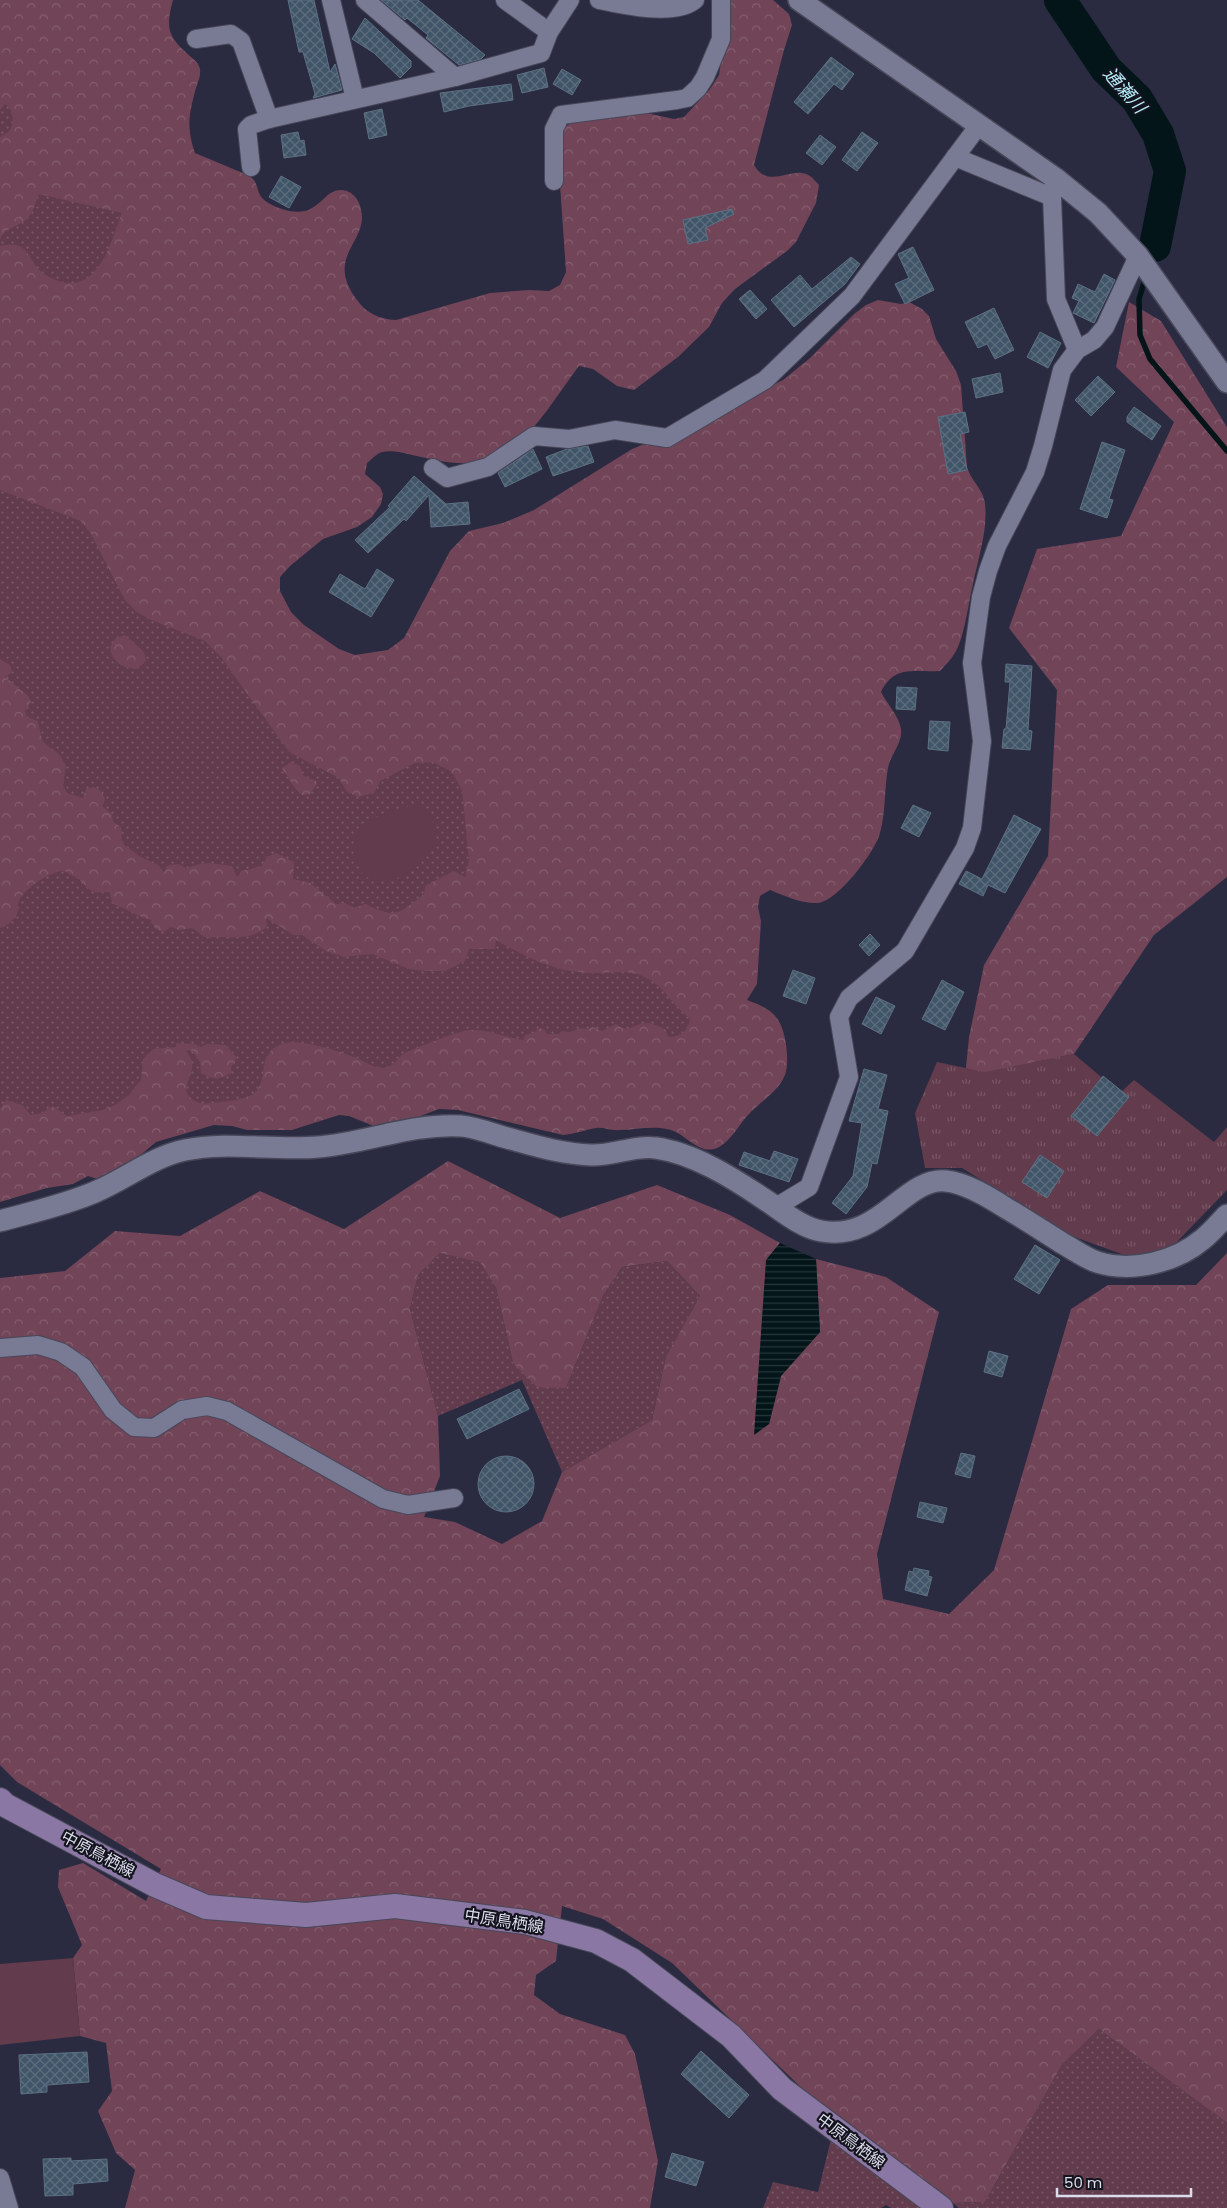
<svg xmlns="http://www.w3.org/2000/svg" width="1227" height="2208" viewBox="0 0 1227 2208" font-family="Poppins,'Noto Sans JP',sans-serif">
<defs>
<pattern id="grass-dots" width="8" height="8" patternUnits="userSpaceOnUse" patternTransform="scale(1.25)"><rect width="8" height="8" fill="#623b4c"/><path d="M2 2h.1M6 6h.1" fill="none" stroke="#785766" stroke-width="1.8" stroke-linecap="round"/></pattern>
<pattern id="forest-crowns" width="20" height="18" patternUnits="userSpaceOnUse" patternTransform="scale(1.25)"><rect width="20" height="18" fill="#714458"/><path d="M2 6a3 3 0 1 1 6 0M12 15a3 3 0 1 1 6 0" fill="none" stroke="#855f70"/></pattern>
<pattern id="park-tufts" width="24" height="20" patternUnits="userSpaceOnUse" patternTransform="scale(1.25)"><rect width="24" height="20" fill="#623b4c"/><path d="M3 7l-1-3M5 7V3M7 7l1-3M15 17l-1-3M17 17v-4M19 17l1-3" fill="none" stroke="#785766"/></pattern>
<pattern id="water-rules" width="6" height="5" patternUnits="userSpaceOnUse" patternTransform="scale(1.25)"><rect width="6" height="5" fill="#031519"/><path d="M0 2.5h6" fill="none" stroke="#27373b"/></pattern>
<pattern id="building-cross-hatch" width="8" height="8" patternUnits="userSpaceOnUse" patternTransform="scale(1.25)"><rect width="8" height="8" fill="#415568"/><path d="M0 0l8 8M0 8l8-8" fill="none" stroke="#5c6d7e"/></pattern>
</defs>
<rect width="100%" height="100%" fill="#2a2a40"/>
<g fill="url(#grass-dots)">
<polygon points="0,1 95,69 269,658 716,893 697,1077 344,1096 0,1150"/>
<polygon points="440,1253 480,1261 496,1288 513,1363 566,1388 603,1296 622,1267 667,1261 700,1296 666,1356 652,1420 562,1472 522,1380 438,1416 410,1309 418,1275"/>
<polygon points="1099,2029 1227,2123 1227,2208 959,2208 953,2203 985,2202 1062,2065"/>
<polygon points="831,2139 924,2208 891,2208 886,2205 881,2208 763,2208 773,2182 818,2192"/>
</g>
<g fill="url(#forest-crowns)" fill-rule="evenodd">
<path d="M 0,0 L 173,0 C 165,29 168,37 191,57 C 195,60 199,64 200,69 C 201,76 198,82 196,88 C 189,114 186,126 195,153 L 250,176 C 258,183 256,187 260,195 C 263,201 273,206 279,208 C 289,212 303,214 312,208 C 325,201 330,186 347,191 C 352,193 356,197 358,201 C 377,240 321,252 357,300 C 366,313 379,319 396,320 L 490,293 L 529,290 L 549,291 L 560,285 L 566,272 L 557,141 L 565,127 L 571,123 L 642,112 L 674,119 L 684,117 L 710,89 L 719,75 L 730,0 L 773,0 L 789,14 L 792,25 L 784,50 L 754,165 C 769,191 793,164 810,176 C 813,178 816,182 819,185 L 816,203 L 796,242 L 787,251 L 735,289 L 722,303 L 709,327 L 678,357 L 634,390 L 617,386 L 593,369 L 579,366 C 558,393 539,428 511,448 C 476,471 449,463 412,455 C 404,453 391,450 382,452 C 377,453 371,460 367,463 L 365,474 L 380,487 L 383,494 L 381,504 L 372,517 L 357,527 L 323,539 L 290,566 L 280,577 L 280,591 L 291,612 L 304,625 L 339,649 L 355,655 L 388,650 L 404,638 L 450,551 L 469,531 L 503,523 L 534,510 L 632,449 L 683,429 L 783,380 L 810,358 L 854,314 L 866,305 L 878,300 L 901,304 L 909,302 L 922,309 L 929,316 L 936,339 L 956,371 L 961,385 L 967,467 C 971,481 984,490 985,504 C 988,530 978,559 973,584 C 968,605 966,627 958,647 C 954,656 947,664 940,671 C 914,673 895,664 881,692 C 887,704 899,716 901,729 C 903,743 890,755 888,768 C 884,790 886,812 880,833 C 875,852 838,901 818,903 C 802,904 785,896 770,890 L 760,896 L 758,907 L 761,921 L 757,984 L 747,1000 C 757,1004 769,1008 776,1017 C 786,1028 790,1061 785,1075 C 778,1092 761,1101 749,1114 C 740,1123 731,1141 719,1147 C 700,1157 687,1135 671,1130 C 653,1125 637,1130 619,1130 C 611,1131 604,1127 596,1128 C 585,1130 575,1134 563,1135 L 458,1110 L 439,1109 L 405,1122 L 376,1127 L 349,1116 L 339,1115 L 292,1130 L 247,1130 L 232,1126 L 214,1125 L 156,1142 L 137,1158 L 100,1180 L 88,1176 L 73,1184 L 47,1188 L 0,1202 L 0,1109 L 6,1100 L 22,1105 L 31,1115 L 42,1113 L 52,1106 L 67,1116 L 103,1110 L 115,1105 L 128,1096 L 141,1080 L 143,1059 L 153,1049 L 176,1047 L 176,1043 L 195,1044 L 201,1047 L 207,1044 L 226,1045 L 236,1057 L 235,1063 L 231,1066 L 232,1073 C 220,1079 212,1081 201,1072 C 201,1061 198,1057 190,1050 L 186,1051 C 188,1054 191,1058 192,1061 C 195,1075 178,1089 192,1099 C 200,1106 212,1103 221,1102 C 228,1101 237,1100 244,1098 C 277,1089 249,1053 285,1043 C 299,1039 337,1050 351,1056 C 361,1059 372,1068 383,1068 C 395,1068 397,1056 407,1052 C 422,1046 456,1031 471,1030 C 489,1029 506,1038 523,1040 L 525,1035 L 534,1033 L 539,1028 L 545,1030 L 547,1034 L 558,1034 L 563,1031 C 569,1033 573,1032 578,1028 L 587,1029 L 593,1027 L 602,1031 L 616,1024 C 628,1034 634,1024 645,1023 C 652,1023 659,1026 665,1029 L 668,1037 C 681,1037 688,1031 690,1018 C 671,1005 666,987 645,977 C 625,968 610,974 589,973 C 555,972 525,957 496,940 L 495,949 L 469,949 L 465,961 L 445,971 L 425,971 L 409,969 L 372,954 L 344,957 L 326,951 L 302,935 L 294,935 L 266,918 L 267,927 C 253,938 238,938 221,937 C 215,936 211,939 205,937 C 200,935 197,930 192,928 L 179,930 L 171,927 L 163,932 L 155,929 L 151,920 C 137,917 127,908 113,904 L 109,892 C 82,895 90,882 71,875 C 68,874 66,871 64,871 C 50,871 23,889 18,903 C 17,904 18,908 18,910 C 17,919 7,926 0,928 L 0,659 L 10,665 L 12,672 L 5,677 L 27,695 L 31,702 L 25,711 L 27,717 L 38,721 L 42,741 L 60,755 L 66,766 L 63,785 L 67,793 L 83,798 L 86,789 L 94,787 L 101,791 L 105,799 L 102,806 L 112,814 L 113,822 L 121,827 L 122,841 L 124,845 L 141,857 L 158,865 L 164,872 L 169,865 L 179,864 L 187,869 C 202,860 216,864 232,866 L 237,877 L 242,871 L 262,866 L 267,857 L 276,853 L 294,862 L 293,879 L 310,883 L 336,904 L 345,903 L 354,908 L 366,904 C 396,920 400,913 424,894 L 425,886 L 454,871 L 465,877 L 469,860 L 462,790 L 452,772 L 433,762 L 415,763 L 380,781 L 375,792 L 359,797 L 347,792 L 339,778 L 289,752 L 221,657 L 205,641 L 149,619 L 137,612 L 125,600 L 91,534 L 81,521 L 0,490 L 0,246 C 26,240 25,252 38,269 C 45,276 56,281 66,283 C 101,287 112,238 122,213 L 39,194 C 36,201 34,210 29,217 C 20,227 6,226 0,239 L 0,137 C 3,135 8,133 10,130 C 15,122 13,109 5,104 L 0,110 Z"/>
<polygon points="1129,302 1161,321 1227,427 1227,877 1154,935 1074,1054 965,1077 969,1037 984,965 1048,856 1057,690 1009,628 1037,549 1121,536 1174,422 1116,367"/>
<path d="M 125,635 L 144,652 L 146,661 L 137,669 C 122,668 112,662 110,647 L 115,639 Z"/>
<polygon points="291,762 300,766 304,776 316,781 317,784 310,794 302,795 294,787 282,768"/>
<path d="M 448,1161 L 560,1218 L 657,1185 L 730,1215 L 780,1243 L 766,1260 L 769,1424 L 781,1376 L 820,1332 L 816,1259 L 886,1277 L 939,1312 L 877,1554 L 883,1599 L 949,1614 L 994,1570 L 1071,1309 L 1108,1285 L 1196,1285 L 1227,1253 L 1227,2123 L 1099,2029 L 1062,2065 L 985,2202 L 953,2203 L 808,2094 L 672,1963 L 603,1919 L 562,1906 L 556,1961 L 536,1975 L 534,1995 L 560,2014 L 625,2035 L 635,2054 L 658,2161 L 650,2208 L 125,2208 L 135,2170 L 116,2153 L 98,2111 L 112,2091 L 106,2043 L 80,2036 L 73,1958 L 82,1945 L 58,1887 L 59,1870 L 83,1863 L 146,1901 L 161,1869 L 17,1782 L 0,1765 L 0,1278 L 65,1271 L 115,1231 L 180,1236 L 260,1191 L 344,1229 ZM 440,1253 L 480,1262 L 496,1288 L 513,1363 L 537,1387 L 566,1388 L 603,1296 L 622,1267 L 667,1261 L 700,1296 L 666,1356 L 652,1420 L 562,1472 L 542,1521 L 502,1544 L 455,1522 L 424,1517 L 440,1476 L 438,1416 L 410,1309 L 418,1275 Z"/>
</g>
<polygon fill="url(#park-tufts)" points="1074,1054 1120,1093 1134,1080 1214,1142 1227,1127 1227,1190 1169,1250 1127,1256 1072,1236 962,1168 925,1168 915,1113 937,1062 985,1072"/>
<g fill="#623b4c">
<path d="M 417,806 C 471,838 392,902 363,874 C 359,870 358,865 356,860 C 342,826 391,807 417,806 Z"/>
<polygon points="73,1958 80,2036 0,2045 0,1964"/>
</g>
<polygon fill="url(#water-rules)" points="780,1243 816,1259 820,1332 781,1376 769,1424 754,1435 766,1260"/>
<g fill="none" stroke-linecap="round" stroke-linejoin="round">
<g stroke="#031519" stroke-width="5.5">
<polyline points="1150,263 1155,246"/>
<polyline points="1146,276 1139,299 1140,335 1150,359 1227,451"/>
</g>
<polyline stroke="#031519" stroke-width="32" points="1060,0 1106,69 1137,99 1158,134 1170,171 1155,246"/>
</g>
<g fill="url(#building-cross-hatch)" stroke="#5c7084">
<polygon points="288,0 314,0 330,72 335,64 342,90 313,98 315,94 303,52 299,52"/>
<polygon points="381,0 418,0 485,55 481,59 459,65 426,38 428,35 407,18 405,20"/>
<polygon points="365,18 411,61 411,67 400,78 374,53 352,39"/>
<polygon points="831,57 854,74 842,90 834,84 808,114 794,102"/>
<polygon points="544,68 548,87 522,93 517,75"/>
<polygon points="562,69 581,80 572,95 553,84"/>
<polygon points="511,84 513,100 469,106 444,112 440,93"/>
<polygon points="382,109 387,135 369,139 364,113"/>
<polygon points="298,132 300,141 304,140 306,155 284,158 281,135"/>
<polygon points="862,132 878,143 857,171 842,160"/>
<polygon points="820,135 836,147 822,165 806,153"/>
<polygon points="281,176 301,187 289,208 269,197"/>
<polygon points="732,209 734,214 705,228 708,240 688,244 683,220"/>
<polygon points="913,247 934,290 905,304 895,284 909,278 898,254"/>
<polygon points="851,257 860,264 845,284 794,327 771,300 800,275 812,289"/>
<polygon points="1104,274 1115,280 1094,323 1073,313 1079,301 1072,298 1078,284 1095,292"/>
<polygon points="750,290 767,309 756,319 739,299"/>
<polygon points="994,308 1014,350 995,359 987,344 978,348 965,322"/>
<polygon points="1040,332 1061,343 1048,368 1027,357"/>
<polygon points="1000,373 1003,392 976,398 972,379"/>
<polygon points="1098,376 1115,392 1091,416 1075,400"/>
<polygon points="1134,407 1161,426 1152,440 1127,422 1127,417"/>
<polygon points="965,412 969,432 960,434 967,470 948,474 938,417"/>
<polygon points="1102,442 1125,450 1109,499 1113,500 1107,518 1080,509"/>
<polygon points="588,446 594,462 553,476 546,457 567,449"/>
<polygon points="533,449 542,469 505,487 498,473"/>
<polygon points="414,476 446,504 468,502 470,524 431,527 429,495 406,521 404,519 368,553 355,540 390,507 388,506"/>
<polygon points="377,569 394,580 371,617 329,592 340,574 365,589"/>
<polygon points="1006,664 1032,666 1028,730 1032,731 1030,750 1002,748 1004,729 1006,729 1010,682 1005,682"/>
<polygon points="897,687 917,688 915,710 896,709"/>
<polygon points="930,721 950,722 948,751 928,749"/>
<polygon points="913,805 931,813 919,837 901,828"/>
<polygon points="1014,815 1041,829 1005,893 988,885 983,896 959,884 966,871 982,879"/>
<polygon points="870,934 880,945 869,956 859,945"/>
<polygon points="793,970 815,978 806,1004 783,996"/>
<polygon points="942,980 964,992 945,1030 922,1019"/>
<polygon points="876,997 895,1006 881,1034 862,1024"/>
<polygon points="864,1069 887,1075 878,1109 888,1111 877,1164 872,1163 867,1187 846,1214 832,1203 853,1176 862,1123 849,1121"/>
<polygon points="1103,1076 1129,1097 1097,1136 1071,1116"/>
<polygon points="774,1151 798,1159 789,1182 739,1165 744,1152 770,1161"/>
<polygon points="1040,1155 1064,1171 1047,1198 1022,1182"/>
<polygon points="1035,1245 1060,1260 1039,1294 1014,1279"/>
<polygon points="989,1351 1008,1356 1002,1377 984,1372"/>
<polygon points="519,1389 529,1409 467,1439 457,1419"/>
<polygon points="961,1453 975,1456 970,1478 955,1474"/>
<circle cx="506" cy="1484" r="28"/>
<polygon points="920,1502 947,1508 943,1523 917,1517"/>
<polygon points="914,1568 929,1571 928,1576 932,1577 927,1596 905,1590 909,1571 913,1572"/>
<polygon points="701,2051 749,2095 729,2118 681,2074"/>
<polygon points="87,2052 89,2082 47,2085 47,2092 21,2094 19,2055"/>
<polygon points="672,2153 704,2162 696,2186 665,2177"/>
<polygon points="71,2158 71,2161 107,2159 108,2181 73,2184 73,2195 45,2196 43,2159"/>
</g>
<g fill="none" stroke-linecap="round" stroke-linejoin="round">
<defs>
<g id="minor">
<polyline points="331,0 355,99"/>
<polyline points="365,0 455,77"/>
<polyline points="505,0 549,32"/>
<path d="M 599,0 C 622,5 675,17 695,0"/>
<polyline points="196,39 231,34 241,41 269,119"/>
<polyline points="955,157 1052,197"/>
<polyline points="251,167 247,129 251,125 269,119 455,77 541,53 549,32 570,0"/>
<polyline points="1055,178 1052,197 1056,299 1077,350"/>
<polyline points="554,181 554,129 561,115 677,100 687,98 698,88 705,77 721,39 721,0"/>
<polyline points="433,468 447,478 488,467 534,436 569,439 615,430 667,438 765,380 852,296 979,125"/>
<polyline points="776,1207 809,1187 849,1077 839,1017 849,998 905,951 965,848 972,828 982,741 972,663 981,597 988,571 997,546 1035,472 1043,446 1062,370 1077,350 1094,340 1105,327 1138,256"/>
<polyline points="0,1348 38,1345 61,1352 83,1367 113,1410 134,1427 154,1428 182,1410 207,1406 227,1411 383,1499 408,1505 454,1498"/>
<polyline points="0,2178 9,2208"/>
</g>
<g id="tertiary">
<polyline points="799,0 1055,178 1098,213 1138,256 1227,382"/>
<path d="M 0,1221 C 32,1212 65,1205 95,1192 C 126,1179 152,1157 185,1150 C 228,1141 274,1151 318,1147 C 366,1143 412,1123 461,1126 C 474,1127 488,1132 500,1136 C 530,1144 559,1154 591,1155 C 612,1156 635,1145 656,1148 C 693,1153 733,1178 764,1199 C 781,1210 800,1227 821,1231 C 880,1242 904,1177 946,1181 C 966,1183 989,1197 1006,1208 C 1025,1219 1043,1231 1062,1243 C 1073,1249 1085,1258 1097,1262 C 1132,1273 1176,1262 1203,1239 C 1212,1232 1219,1223 1227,1215"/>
</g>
<polyline id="secondary" points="0,1800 5,1805 155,1885 206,1907 306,1915 395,1906 525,1922 596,1941 632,1960 731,2036 782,2089 941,2208"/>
</defs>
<use href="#minor" stroke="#474759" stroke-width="20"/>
<use href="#tertiary" stroke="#474759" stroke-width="24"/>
<use href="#secondary" stroke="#474759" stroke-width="26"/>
<use href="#minor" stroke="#797a94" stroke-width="18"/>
<use href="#tertiary" stroke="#797a94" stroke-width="21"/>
<use href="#secondary" stroke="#8a77a3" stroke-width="24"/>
</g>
<g text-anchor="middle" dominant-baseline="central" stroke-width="4.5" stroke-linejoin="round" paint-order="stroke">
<g font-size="16" fill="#dcddec" stroke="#14141e">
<text transform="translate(98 1854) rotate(28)">中原鳥栖線</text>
<text transform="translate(504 1921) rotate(9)">中原鳥栖線</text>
<text transform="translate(851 2141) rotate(37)">中原鳥栖線</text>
</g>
<g font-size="18" font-style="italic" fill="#b7edfa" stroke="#14141e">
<text transform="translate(1125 90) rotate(49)">通瀬川</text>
</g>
</g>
<path d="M1057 2188v8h134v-8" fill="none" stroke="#dcddec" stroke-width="2.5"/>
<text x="1064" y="2188" font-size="15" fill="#dcddec" stroke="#14141e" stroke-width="4" paint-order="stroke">50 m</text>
</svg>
